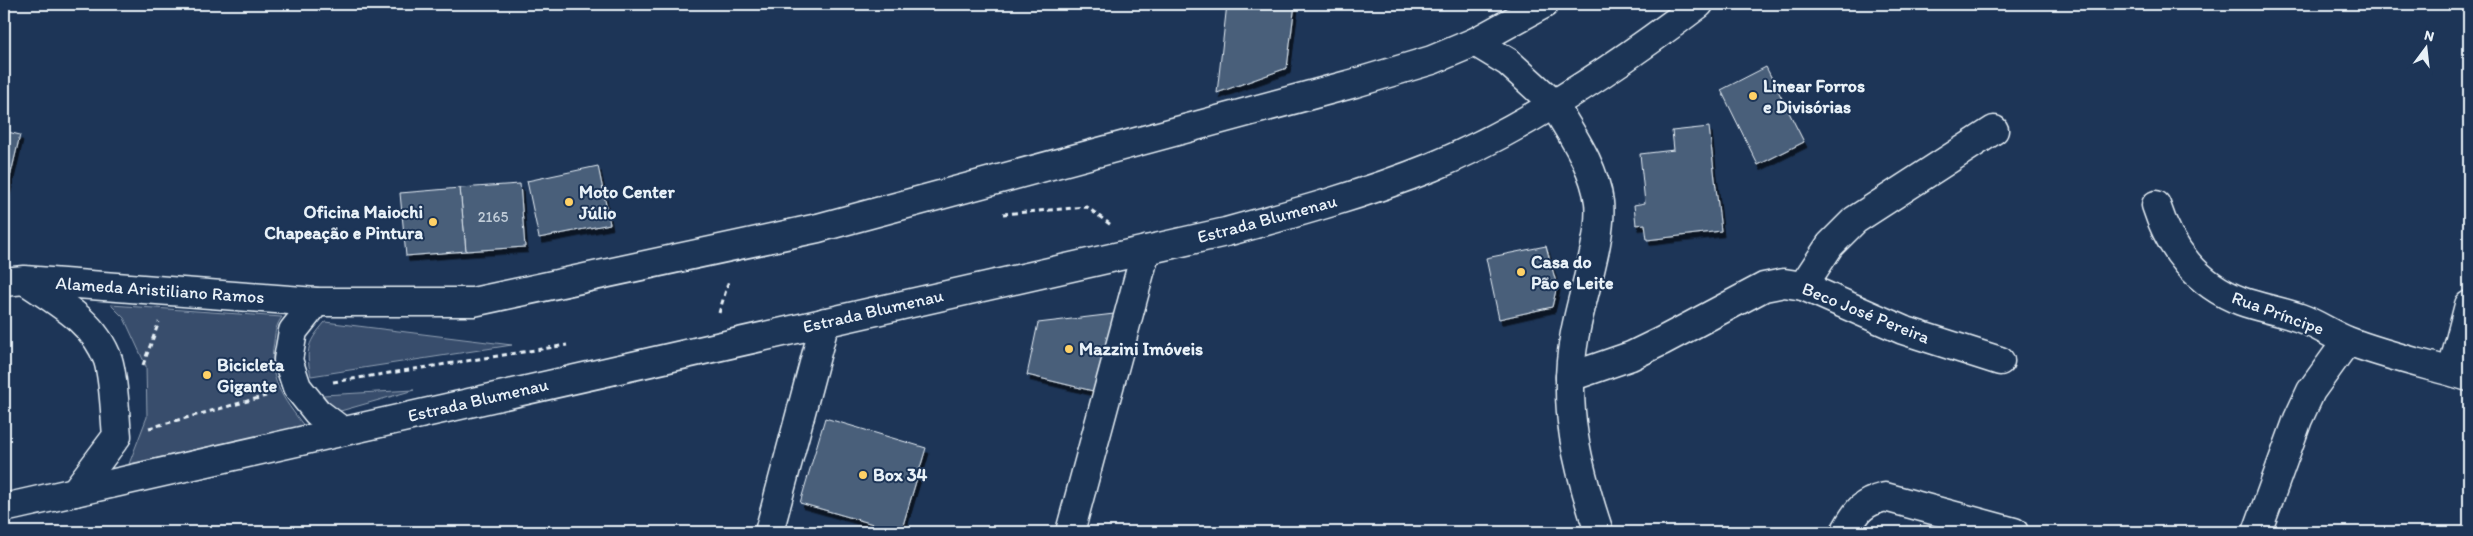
<svg xmlns="http://www.w3.org/2000/svg" width="2473" height="536" viewBox="0 0 2473 536" font-family="Itim,sans-serif">
<defs>
<filter id="shadow"><feDropShadow dx="3" dy="5.5" stdDeviation="0" flood-color="#0009"/></filter>
</defs>
<rect width="100%" height="100%" fill="#1d3557"/>
<filter id="ink" filterUnits="userSpaceOnUse"><feTurbulence type="fractalNoise" baseFrequency=".02" numOctaves="2"/><feDisplacementMap in="SourceGraphic" scale="10" xChannelSelector="R" yChannelSelector="G"/><feConvolveMatrix kernelMatrix="1 2 1 2 8 2 1 2 1" color-interpolation-filters="sRGB"/></filter>
<g filter="url(#ink)">
<g fill="#374d6c" stroke="#909fb2">
<path d="M 111,305 L 282,317 C 276,325 275,332 274,342 C 267,379 283,398 304,426 L 129,464 L 147,417 L 146,366 L 124,318 Z"/>
<path d="M 325,322 L 512,345 L 311,376 C 305,349 308,342 325,322 Z"/>
<polygon points="414,390 337,412 323,395"/>
</g>
<polygon fill="#5d7089" stroke="#95a4b5" points="498,4 648,4 636,6"/>
<g fill="#495e7a" stroke="#e8f1f8" filter="url(#shadow)">
<polygon points="1227,4 1295,4 1287,68 1217,93"/>
<polygon points="1766,67 1804,142 1758,165 1721,90"/>
<polygon points="1709,127 1721,231 1647,240 1645,224 1636,225 1634,205 1645,203 1640,154 1674,150 1672,131"/>
<polygon points="4,131 20,135 4,203"/>
<polygon points="598,166 610,224 539,238 527,181"/>
<polygon points="520,184 525,247 466,251 460,188"/>
<polygon points="460,188 466,251 406,256 400,193"/>
<polygon points="1546,246 1557,286 1552,307 1499,319 1486,258"/>
<polygon points="1114,314 1093,391 1027,375 1038,323"/>
<polygon points="825,418 926,448 901,532 800,503"/>
</g>
<g fill="none" stroke-linecap="round" stroke-linejoin="round">
<defs>
<g id="minor">
<path d="M 1553,103 C 1571,134 1594,165 1599,202 C 1603,239 1580,300 1574,339 C 1562,407 1578,469 1599,532"/>
<path d="M 2156,205 C 2170,249 2198,285 2241,301 C 2260,308 2281,311 2300,318 C 2317,324 2332,335 2348,341 C 2387,356 2429,365 2469,377"/>
<polyline points="1803,286 1830,245 1855,220 1994,130"/>
<polyline points="2452,371 2469,305"/>
<polyline points="1570,377 1631,356 1662,341 1764,287 1784,283 1803,286 1903,330 2000,361"/>
<polyline points="769,532 825,322"/>
<polyline points="1070,532 1146,250"/>
<path d="M 1845,532 C 1857,511 1861,503 1885,497 L 2014,532"/>
<polyline points="2257,532 2298,419 2311,391 2347,341"/>
</g>
<g id="major">
<polyline points="1475,42 1508,62 1553,103"/>
<path d="M 26,281 C 57,302 95,322 108,360 C 114,379 115,415 117,436 L 75,492"/>
<polyline points="4,282 24,280 316,302 473,302 818,228 1355,83 1432,60 1475,42 1544,4"/>
<polyline points="316,302 293,331 288,360 297,387 317,412 342,431"/>
<path d="M 4,508 L 1226,232 C 1296,213 1365,194 1432,167 C 1524,129 1619,65 1699,4"/>
</g>
</defs>
<use href="#minor" stroke="#e8f1f8" stroke-width="31"/>
<use href="#major" stroke="#e8f1f8" stroke-width="31"/>
<g stroke="#e8f1f8" stroke-width="3" stroke-dasharray="5 4" stroke-linecap="butt">
<polyline points="1003,214 1087,207 1111,225"/>
<polyline points="719,313 729,280"/>
<polyline points="143,365 159,322"/>
<polyline points="333,382 567,345"/>
<polyline points="149,428 266,396"/>
</g>
<use href="#minor" stroke="#1d3557" stroke-width="28"/>
<use href="#major" stroke="#1d3557" stroke-width="28"/>
</g>
</g>
<g fill="#ffd166" stroke="#1d3557" stroke-width="2">
<circle cx="1753" cy="96" r="5"/>
<circle cx="569" cy="202" r="5"/>
<circle cx="433" cy="222" r="5"/>
<circle cx="1521" cy="272" r="5"/>
<circle cx="1069" cy="349" r="5"/>
<circle cx="207" cy="375" r="5"/>
<circle cx="863" cy="475" r="5"/>
</g>
<g text-anchor="middle" dominant-baseline="central" stroke-width="4" stroke-linejoin="round" paint-order="stroke">
<g font-size="15" fill="#c0ccd8">
<text x="493" y="217">2165</text>
</g>
<g font-size="18" font-weight="bold" fill="#e8f1f8" stroke="#1d3557" text-anchor="start">
<text x="1763" y="86">Linear Forros<tspan x="1763" dy="21">e Divisórias</tspan></text>
<text x="579" y="192">Moto Center<tspan x="579" dy="21">Júlio</tspan></text>
<text x="423" y="212" text-anchor="end">Oficina Maiochi<tspan x="423" dy="21">Chapeação e Pintura</tspan></text>
<text x="1531" y="262">Casa do<tspan x="1531" dy="21">Pão e Leite</tspan></text>
<text x="1079" y="349">Mazzini Imóveis</text>
<text x="217" y="365">Bicicleta<tspan x="217" dy="21">Gigante</tspan></text>
<text x="873" y="475">Box 34</text>
</g>
<g font-size="18" fill="#e8f1f8" stroke="#1d3557">
<text transform="translate(1267 219) rotate(-15)">Estrada Blumenau</text>
<text transform="translate(160 290) rotate(4)">Alameda Aristiliano Ramos</text>
<text transform="translate(873 311) rotate(-13)">Estrada Blumenau</text>
<text transform="translate(1866 313) rotate(22)">Beco José Pereira</text>
<text transform="translate(2278 313) rotate(20)">Rua Príncipe</text>
<text transform="translate(478 400) rotate(-13)">Estrada Blumenau</text>
</g>
</g>
<rect width="2473" height="536" fill="none" stroke="#1d3557" stroke-width="20"/>
<rect x="10" y="10" width="2453" height="516" fill="none" stroke="#e8f1f8" stroke-width="2" filter="url(#ink)"/>
<g transform="translate(2426 48) rotate(15)" stroke="#1d3557" stroke-width="4" paint-order="stroke">
<path d="M0-4L9 19L0 12L-9 19Z" fill="#e8f1f8"/>
<text y="-8" font-size="14" font-weight="bold" text-anchor="middle" fill="#e8f1f8">N</text>
</g>
</svg>
